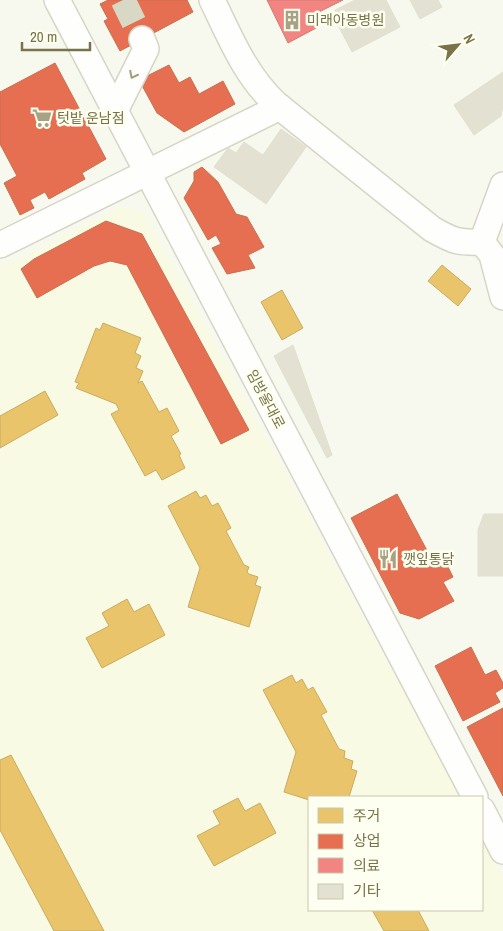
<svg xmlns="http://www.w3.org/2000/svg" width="503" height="931" viewBox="0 0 503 931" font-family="'Archivo Narrow','Noto Sans KR',sans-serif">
<rect width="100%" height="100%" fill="#f8f9ee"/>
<polygon fill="#f9fae4" points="121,206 144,213 460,797 309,797 309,910 482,910 482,838 503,878 503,931 0,931 0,268"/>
<g fill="#e9c46a" stroke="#c8ac60">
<polygon points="442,265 471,289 458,306 428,281"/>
<polygon points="282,290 303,328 282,340 261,302"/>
<polygon points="103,323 141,338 135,353 141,356 136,368 143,371 138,383 142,381 159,412 167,408 179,431 171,436 181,454 179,455 185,468 162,480 156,470 145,476 111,414 119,410 116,404 76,388 79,383 75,382 96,328 100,330"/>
<polygon points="45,391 58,415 0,448 0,416"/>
<polygon points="196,491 200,498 206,495 212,506 218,503 231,528 226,531 244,565 249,567 247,572 249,574 258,577 255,585 261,587 249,627 188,607 200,568 168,506"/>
<polygon points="127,599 134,612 149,604 165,635 102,668 86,638 109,626 102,613"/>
<polygon points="292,675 296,683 302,679 308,690 313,687 327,712 321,715 339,749 345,751 344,758 353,761 351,769 357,771 349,797 309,797 309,800 284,792 296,752 263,690"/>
<polygon points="11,755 104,931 54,931 0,830 0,760"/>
<polygon points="238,798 245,811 260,803 276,833 214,866 197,836 220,824 213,811"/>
<polygon points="372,910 418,910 429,931 384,931"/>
</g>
<g fill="#e76f51" stroke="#c6704f">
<polygon points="108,0 187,0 193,12 120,51 104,21 108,19 100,4"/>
<polygon points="55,63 106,159 82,173 85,179 49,199 45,192 30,200 34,208 20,215 4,183 17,176 0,144 0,92"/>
<polygon points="169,65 179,83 190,77 199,94 223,81 235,104 184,132 157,113 139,80"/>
<polygon points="202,167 218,182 236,214 247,217 264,247 248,255 255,268 227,274 212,248 221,244 216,235 208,240 184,198 194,181 194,172"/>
<polygon points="106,221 142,234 249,430 221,444 127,265 110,261 94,266 37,298 21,269 34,259"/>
<polygon points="397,494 431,558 441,553 453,577 443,582 454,601 419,619 400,613 351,518"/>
<polygon points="471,647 485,675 496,670 503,683 503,688 495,693 500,702 463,721 435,666"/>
<polygon points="503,708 503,796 467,727"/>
</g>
<polygon fill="#f28482" stroke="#ce7f71" points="267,0 343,0 307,18 308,21 314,18 318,27 288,43"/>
<g fill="#e3e2d2" stroke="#e2e1cf">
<polygon points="355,0 386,0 400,27 352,52 339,27 343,25 335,10"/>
<polygon points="410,0 438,0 442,7 420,19"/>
<polygon points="503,72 503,105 501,116 474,135 454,105"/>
<polygon points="281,129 306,147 266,204 214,167 228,148 236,153 244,142 263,155"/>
<polygon points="293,345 332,455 327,458 274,356"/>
<polygon points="484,514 503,514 503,576 478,576 478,530"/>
</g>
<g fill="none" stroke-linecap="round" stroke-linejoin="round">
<polyline stroke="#d8d8c5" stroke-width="25" stroke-dasharray="25 12" stroke-linecap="butt" points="123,0 142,39"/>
<defs>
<g id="minor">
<polyline points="57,0 475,797"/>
<path d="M 212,0 C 230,37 245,75 276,104 L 432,229 C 453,241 458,243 482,242"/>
<polyline points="115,111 146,49 142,39"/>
<polyline points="482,242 503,185"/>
<polyline points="482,242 492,255 503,297"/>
<polyline points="0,245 280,107"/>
<polyline points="482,810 503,851"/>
</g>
</defs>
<use href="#minor" stroke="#d6d5c7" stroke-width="28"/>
<use href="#minor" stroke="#fefefc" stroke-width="25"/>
</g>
<defs><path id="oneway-chevron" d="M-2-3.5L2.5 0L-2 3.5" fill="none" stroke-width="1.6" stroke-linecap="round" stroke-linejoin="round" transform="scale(1.25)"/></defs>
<use stroke="#a29d7f" href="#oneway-chevron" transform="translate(133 75) rotate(117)"/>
<defs>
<symbol id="building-bare" viewBox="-9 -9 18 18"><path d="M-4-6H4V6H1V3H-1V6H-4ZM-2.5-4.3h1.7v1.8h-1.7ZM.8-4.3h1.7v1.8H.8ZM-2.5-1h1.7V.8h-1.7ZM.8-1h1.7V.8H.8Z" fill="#a6a283" stroke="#fdfff0" stroke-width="2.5" paint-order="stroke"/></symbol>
<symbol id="supermarket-bare" viewBox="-9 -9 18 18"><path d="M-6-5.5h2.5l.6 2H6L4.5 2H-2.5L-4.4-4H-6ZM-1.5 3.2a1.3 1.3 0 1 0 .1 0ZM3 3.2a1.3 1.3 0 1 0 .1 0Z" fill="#a6a283" stroke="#fdfff0" stroke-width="2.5" paint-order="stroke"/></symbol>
<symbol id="restaurant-bare" viewBox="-9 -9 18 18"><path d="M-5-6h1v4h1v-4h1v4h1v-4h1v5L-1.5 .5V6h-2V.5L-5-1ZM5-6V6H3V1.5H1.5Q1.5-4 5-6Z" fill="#a6a283" stroke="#fdfff0" stroke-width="2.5" paint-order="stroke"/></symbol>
</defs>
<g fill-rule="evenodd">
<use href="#building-bare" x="278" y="6" width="28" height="28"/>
<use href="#supermarket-bare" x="28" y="104" width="28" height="28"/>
<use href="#restaurant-bare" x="374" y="545" width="28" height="28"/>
</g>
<g text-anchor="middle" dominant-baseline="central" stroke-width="5" stroke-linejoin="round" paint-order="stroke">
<g font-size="14" fill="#7a734a" stroke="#fdfff0" text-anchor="start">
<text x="307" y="20">미래아동병원</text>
<text x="57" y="118">텃밭 운남점</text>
<text x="403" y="559">깻잎통닭</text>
</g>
<g font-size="14" fill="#7a734a" stroke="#fdfff0">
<text transform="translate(266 399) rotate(62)">임방울대로</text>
</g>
</g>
<rect x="308" y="796" width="175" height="115" fill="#fdfff0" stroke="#c9c7ae"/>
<rect x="318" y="808" width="25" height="15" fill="#e9c46a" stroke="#c9c7ae"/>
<text x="353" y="821" font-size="15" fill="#7a734a">주거</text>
<rect x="318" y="834" width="25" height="15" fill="#e76f51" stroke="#c9c7ae"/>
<text x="353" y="846" font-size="15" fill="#7a734a">상업</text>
<rect x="318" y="858" width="25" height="15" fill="#f28482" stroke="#c9c7ae"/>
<text x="353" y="871" font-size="15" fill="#7a734a">의료</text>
<rect x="318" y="884" width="25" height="15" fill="#e3e2d2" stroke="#c9c7ae"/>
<text x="353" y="896" font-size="15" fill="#7a734a">기타</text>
<g transform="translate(458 45) rotate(62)" stroke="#fdfff0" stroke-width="4" paint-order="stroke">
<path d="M0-4L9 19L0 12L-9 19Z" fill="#7a734a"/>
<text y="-8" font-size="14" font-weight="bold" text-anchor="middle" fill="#7a734a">N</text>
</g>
<path d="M22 42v8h68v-8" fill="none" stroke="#7a734a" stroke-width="2.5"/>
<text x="30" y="42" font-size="15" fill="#7a734a" stroke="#fdfff0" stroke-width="4" paint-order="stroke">20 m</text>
</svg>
